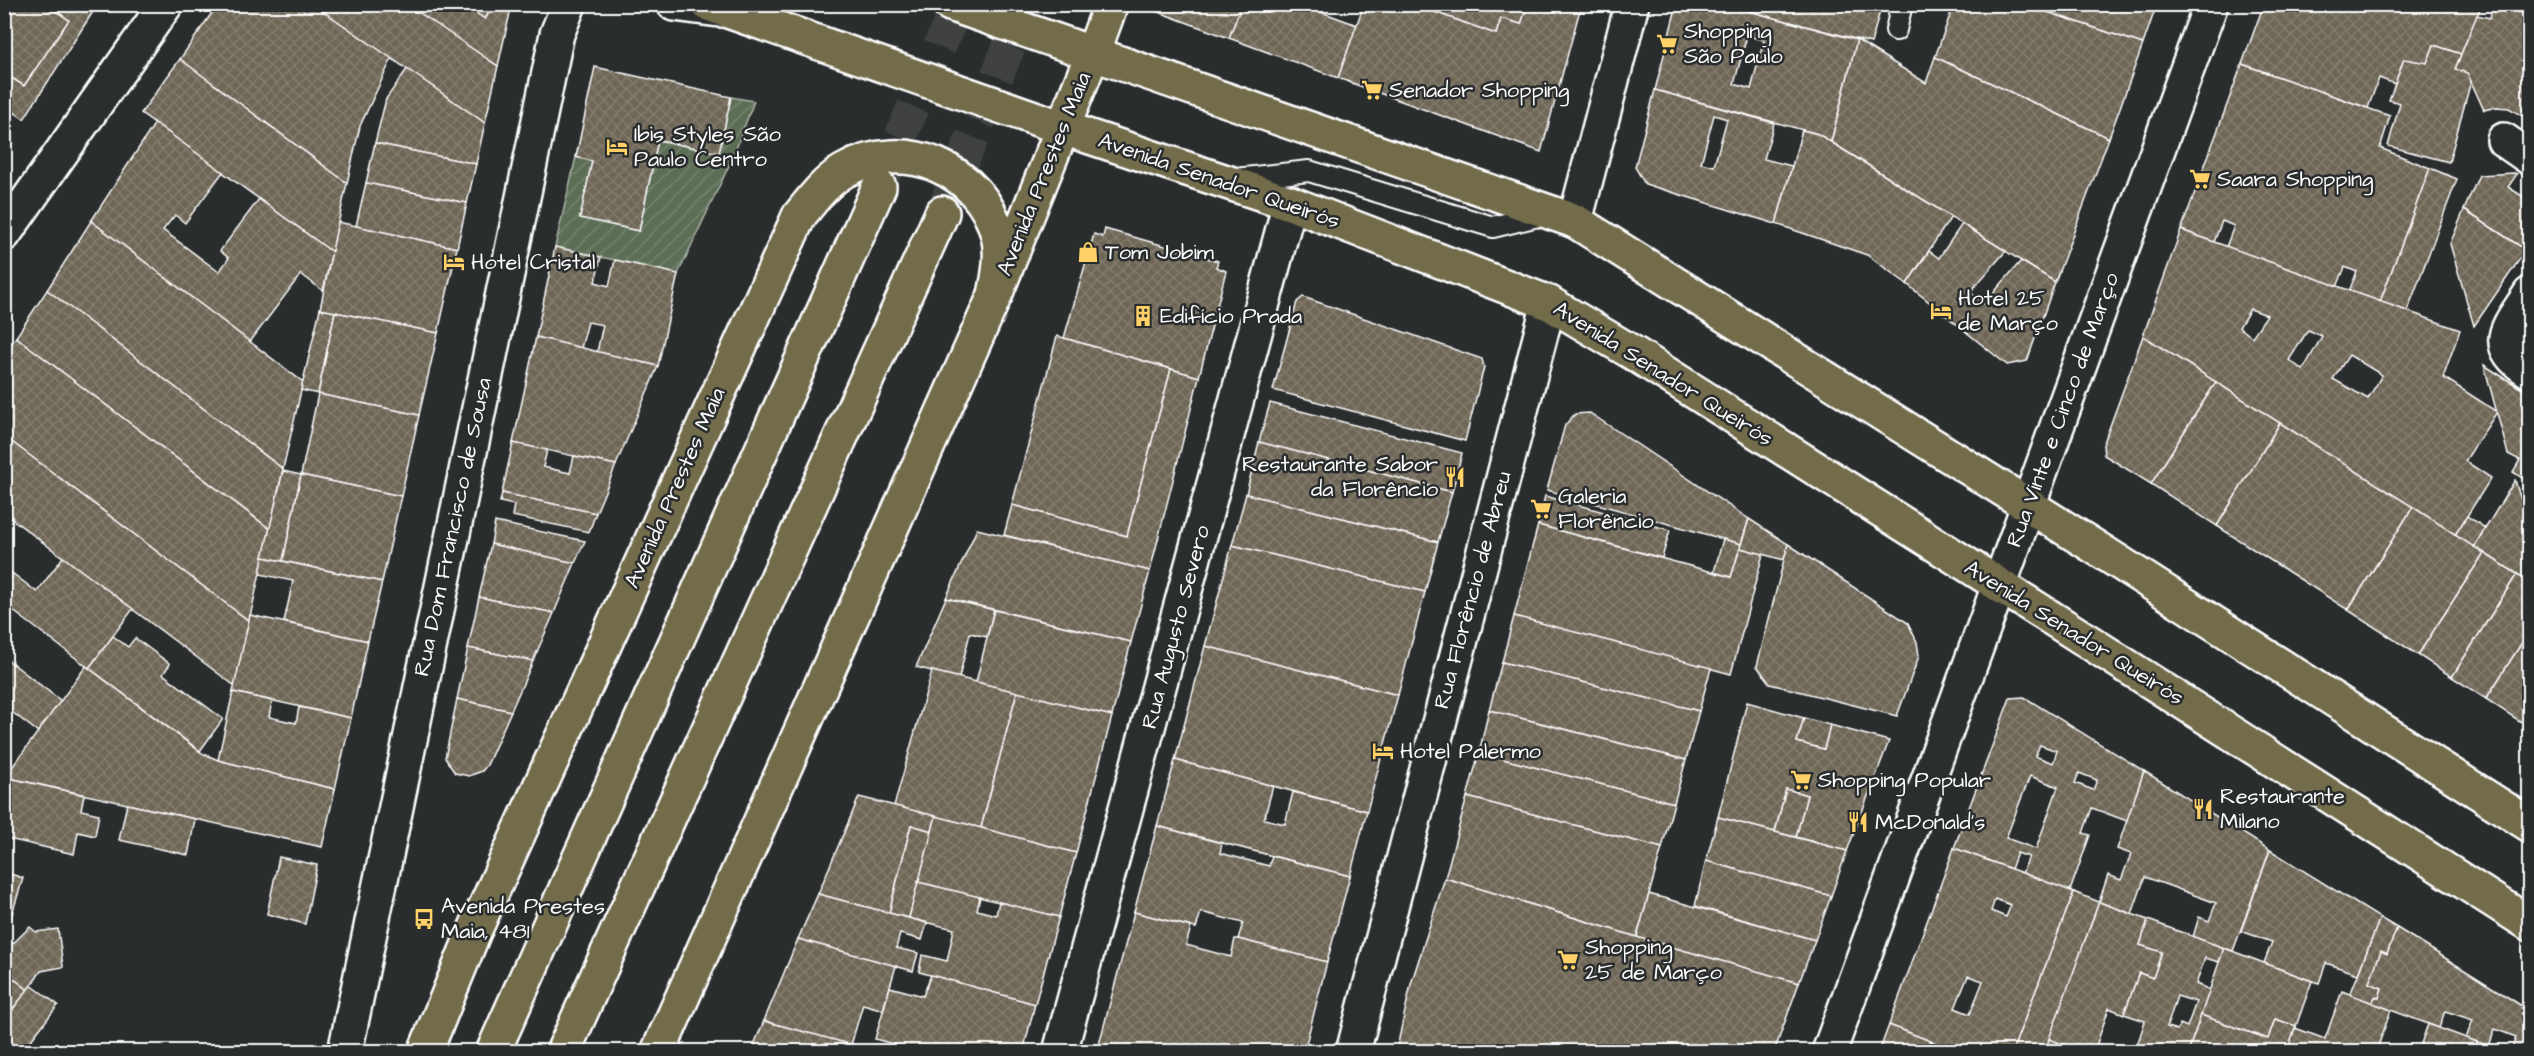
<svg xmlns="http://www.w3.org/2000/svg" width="2534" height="1056" viewBox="0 0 2534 1056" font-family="'Architects Daughter',sans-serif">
<defs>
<pattern id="garden-furrows" width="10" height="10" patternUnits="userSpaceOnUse" patternTransform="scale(1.5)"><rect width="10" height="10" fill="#5d6e57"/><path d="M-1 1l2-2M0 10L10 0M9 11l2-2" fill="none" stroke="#758470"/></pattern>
<pattern id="building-cross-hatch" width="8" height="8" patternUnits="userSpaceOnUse" patternTransform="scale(1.5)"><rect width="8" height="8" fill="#6e6656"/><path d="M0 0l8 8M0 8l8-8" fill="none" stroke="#847d6f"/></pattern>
</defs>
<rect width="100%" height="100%" fill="#2a2d2e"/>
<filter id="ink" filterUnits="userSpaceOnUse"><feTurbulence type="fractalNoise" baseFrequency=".0167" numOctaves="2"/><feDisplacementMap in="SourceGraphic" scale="12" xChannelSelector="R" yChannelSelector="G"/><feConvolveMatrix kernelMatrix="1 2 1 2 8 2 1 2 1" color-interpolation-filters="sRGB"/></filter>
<g filter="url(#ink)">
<polygon fill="url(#garden-furrows)" stroke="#aeb6ab" stroke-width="1.5" points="731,97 754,101 733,157 678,274 555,247 576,157 592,161 580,218 639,231 658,140 719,153"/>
<g fill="url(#building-cross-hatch)" stroke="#fff" stroke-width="1.5" fill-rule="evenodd">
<polygon points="4,4 46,4 69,20 24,86 4,73"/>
<polygon points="46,4 98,4 24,119 4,105 4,73 24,86 69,20"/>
<polygon points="218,4 313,4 392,58 360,126 347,183 180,59"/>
<polygon points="313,4 408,4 498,66 485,123"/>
<polygon points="417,4 463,4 485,19 494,4 512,4 498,66 414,9"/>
<polygon points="463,4 494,4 485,19"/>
<polygon points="1155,4 1242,4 1229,38 1153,10"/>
<polygon points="1242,4 1318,4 1316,10 1357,25 1338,78 1229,38"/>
<polygon points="1364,4 1434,4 1432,11 1496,34 1501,18 1521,24 1525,12 1502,4 1581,6 1541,152 1338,78"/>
<polygon points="1434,4 1502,4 1525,12 1521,24 1501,18 1496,34 1432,11"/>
<path d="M 1677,4 L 1722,4 L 1857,40 L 1831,142 L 1818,134 L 1655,90 ZM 1747,36 L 1764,40 L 1751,89 L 1734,84 Z"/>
<polygon points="1722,4 1882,4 1871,43"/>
<polygon points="1954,4 2024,4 2143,44 2109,138 1935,57"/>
<polygon points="2024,4 2157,4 2143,44"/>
<polygon points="2264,4 2482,4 2461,54 2434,45 2427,63 2404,59 2395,84 2379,78 2368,108 2242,64"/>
<polygon points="2530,4 2530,15 2490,5 2490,4"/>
<polygon points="2492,6 2530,15 2530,110 2524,117 2509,108 2496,107 2484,110 2467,73 2455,69 2477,15 2490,18"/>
<polygon points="1857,40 1926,83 1935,57 2109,138 2055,282 1831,142"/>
<polygon points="2434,45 2461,54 2455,69 2467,73 2471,81 2449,162 2388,146 2400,103 2389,100 2404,59 2427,63"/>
<polygon points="180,59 347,183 332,252 141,113"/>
<polygon points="2242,64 2390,116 2380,148 2430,168 2380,302 2349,291 2357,272 2345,267 2337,287 2226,247 2234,226 2222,221 2214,242 2181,230"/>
<polygon points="595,67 731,97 719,153 658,140 639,231 580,218 592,161 576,157"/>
<polygon points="407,69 485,123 476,164 375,143 386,99"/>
<path d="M 1655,90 L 1774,123 L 1764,159 L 1792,166 L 1776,224 L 1645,184 L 1635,167 ZM 1714,115 L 1727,119 L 1714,166 L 1701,163 Z"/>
<polygon points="155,123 223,172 185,223 175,215 163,230 219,272 229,258 220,251 259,199 332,252 323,291 301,274 250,342 91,221"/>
<polygon points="1802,130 1818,134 1951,217 1907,284 1867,255 1776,224"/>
<polygon points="375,143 476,164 467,203 366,183"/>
<polygon points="2430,168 2457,179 2407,312 2380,302"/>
<polygon points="2514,173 2517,174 2508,187 2530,201 2530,245 2526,250 2464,210 2479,175"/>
<polygon points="366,183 467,203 457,248 356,226"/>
<polygon points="2464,210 2526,250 2474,326 2450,244"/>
<polygon points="91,221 303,382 283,469 47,290"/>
<polygon points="338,222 457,248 438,333 320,309"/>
<polygon points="1962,224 2006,251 1970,292 1984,304 2021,261 2055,282 2027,361 2007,365 1907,284 1929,251 1939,258"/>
<polygon points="1105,229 1218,261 1216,267 1226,271 1199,377 1064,338 1094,234 1103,237"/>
<path d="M 2181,230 L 2460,330 L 2443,377 L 2497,412 L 2465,461 L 2491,478 L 2455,535 L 2143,336 ZM 2250,309 L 2267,315 L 2252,337 L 2239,327 ZM 2308,330 L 2322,336 L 2303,370 L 2289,360 ZM 2349,355 L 2382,375 L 2368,399 L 2333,379 Z"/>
<polygon points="555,247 601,257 595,282 609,286 615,260 678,274 658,366 597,352 603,325 588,322 581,348 536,337"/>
<polygon points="47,290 283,469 270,529 16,337"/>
<polygon points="1303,297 1482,359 1484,367 1465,441 1273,390 1297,302"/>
<polygon points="320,309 335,312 318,394 301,390"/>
<polygon points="335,312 438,333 419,415 318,394"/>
<polygon points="2530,325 2530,347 2522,342 2522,337"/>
<polygon points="1057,336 1171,369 1127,536 1012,505"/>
<polygon points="2143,336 2216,382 2151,484 2104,455 2103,445"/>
<polygon points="16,337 270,529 249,621 4,436 4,355"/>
<polygon points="536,337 658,366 616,465 513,443"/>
<polygon points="2484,365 2530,394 2530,483 2513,472 2520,460 2508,454"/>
<polygon points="1171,369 1199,377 1150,571 1004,535 1012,505 1127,536"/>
<polygon points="2216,382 2280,423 2217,526 2151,484"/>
<polygon points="318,394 419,415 401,496 301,475"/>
<polygon points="1270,403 1462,453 1452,492 1259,442"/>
<polygon points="1590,413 1749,519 1741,544 1547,490 1565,425 1575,414"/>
<polygon points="2280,423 2413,507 2348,610 2217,526"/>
<polygon points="4,436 249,621 235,686 4,513"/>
<polygon points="1259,442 1452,492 1438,542 1246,494"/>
<polygon points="513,443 547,450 543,467 570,473 574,456 616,465 596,513 502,493"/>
<polygon points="283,471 301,475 283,561 263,557"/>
<polygon points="301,475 401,496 382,582 283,561"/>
<polygon points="2515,480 2524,511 2530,515 2530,582 2474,547"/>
<polygon points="502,493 596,513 589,532 512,516 514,505 500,502"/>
<polygon points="1246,494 1438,542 1425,592 1232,545"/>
<polygon points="1545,496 1670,530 1662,558 1538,525"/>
<polygon points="2413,507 2484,553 2418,655 2348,610"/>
<polygon points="2467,516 2485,528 2474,547 2455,535"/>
<polygon points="1749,519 1788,544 1784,560 1740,548"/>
<polygon points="495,522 585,541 575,563 491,544"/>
<polygon points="1538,525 1731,577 1740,548 1763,554 1731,674 1514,616"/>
<polygon points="977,529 1150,571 1131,642 946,598"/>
<polygon points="1723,539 1741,544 1731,577 1714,572"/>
<polygon points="491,544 575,563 554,613 479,597"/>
<polygon points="1788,544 1908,623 1917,642 1919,656 1897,716 1770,684 1757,666"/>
<polygon points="1232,545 1425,592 1398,695 1205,646"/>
<polygon points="2484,553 2517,574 2452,677 2418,655"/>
<polygon points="63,557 133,609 89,668 4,604 4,567 37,592"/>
<polygon points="263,557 382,582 368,641 284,622 293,581 260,574"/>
<polygon points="2517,574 2530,582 2530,630 2486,699 2452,677"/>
<polygon points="479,597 554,613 533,661 468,648"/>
<polygon points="946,598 994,610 987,637 970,633 959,678 916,667"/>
<polygon points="994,610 1131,642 1112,716 976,682"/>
<polygon points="250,615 368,641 351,718 233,692"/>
<polygon points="1514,616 1711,668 1699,711 1502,662"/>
<polygon points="2530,630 2530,709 2521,722 2486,699"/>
<polygon points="113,636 128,647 135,638 170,664 163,674 223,719 200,751 89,668"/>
<polygon points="1205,646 1398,695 1367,811 1175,760"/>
<polygon points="468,648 533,661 511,711 457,699"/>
<polygon points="4,657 61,701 38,732 4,706"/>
<polygon points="1502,662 1699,711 1686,760 1489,710"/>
<polygon points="86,666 202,753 218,760 335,789 322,847 5,777"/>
<polygon points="932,671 1017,692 981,828 894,806"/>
<polygon points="233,692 272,701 269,717 296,723 299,707 351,718 335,789 218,760"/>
<polygon points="1017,692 1112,716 1076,853 981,828"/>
<path d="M 2024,697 L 2144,771 L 2127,821 L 2092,808 L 2083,833 L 2090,835 L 2070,891 L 2022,873 L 2029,857 L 2017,853 L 2011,869 L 1954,848 L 2010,698 ZM 2040,745 L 2057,751 L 2053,763 L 2035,756 ZM 2079,773 L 2097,780 L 2093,790 L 2075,783 ZM 2030,776 L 2058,787 L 2036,849 L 2006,838 Z"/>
<polygon points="457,699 511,711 487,765 482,771 469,776 455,773 445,758"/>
<polygon points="1747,702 1804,718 1797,742 1824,749 1830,725 1889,741 1847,851 1796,837 1807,795 1786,789 1775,832 1718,817"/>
<polygon points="1489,710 1686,760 1674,803 1479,753"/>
<polygon points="1804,718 1830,725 1824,749 1797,742"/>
<polygon points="1479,753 1674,803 1662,848 1467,797"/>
<polygon points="1175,760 1273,786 1264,819 1285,824 1293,792 1367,811 1350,876 1157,826"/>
<polygon points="2144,771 2270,850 2233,951 2193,937 2199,917 2209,921 2216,903 2145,877 2132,914 2099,902 2108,875 2121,880 2131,854 2117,849"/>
<polygon points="5,777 84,795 81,810 99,814 95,836 78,832 74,854 4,838"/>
<polygon points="1786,789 1807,795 1796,837 1775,832"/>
<polygon points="859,797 936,816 932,831 911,825 889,913 818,894"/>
<polygon points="1467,797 1662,848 1637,937 1445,878"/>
<polygon points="127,804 195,819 188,855 119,840"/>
<polygon points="936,816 1076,853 1059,917 918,882"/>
<polygon points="1718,817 1847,851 1831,896 1706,861"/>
<polygon points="911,825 932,831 909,918 889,913"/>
<polygon points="1157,826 1222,843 1220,853 1269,866 1272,856 1350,876 1327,962 1238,939 1243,923 1201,912 1196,928 1134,912"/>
<path d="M 1954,848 L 2074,892 L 2012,1052 L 1958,1052 L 1889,1025 ZM 1995,899 L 2011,905 L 2006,917 L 1991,911 ZM 1968,976 L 1983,981 L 1970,1014 L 1955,1008 Z"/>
<polygon points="2270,850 2380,918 2358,974 2326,963 2319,983 2312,981 2264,963 2272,942 2241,931"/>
<polygon points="279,857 317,865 305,924 267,914"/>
<polygon points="1706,861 1831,896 1815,940 1695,906"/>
<polygon points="4,872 23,878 5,937 4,937"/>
<polygon points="1445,878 1637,937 1799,983 1774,1052 1396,1052 1411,984"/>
<polygon points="918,882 980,897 977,910 996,915 999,902 1059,917 1035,1004 919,972 922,955 947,961 954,929 909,918"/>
<polygon points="2074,892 2099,902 2045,1052 2012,1052"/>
<polygon points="818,894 927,923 922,940 900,934 896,948 918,953 913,971 798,939"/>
<polygon points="1649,894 1815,940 1799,983 1637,937"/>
<polygon points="2099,902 2148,920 2140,945 2162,952 2153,978 2139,973 2124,1014 2109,1008 2094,1052 2083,1052 2049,1039"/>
<polygon points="1134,912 1191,927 1186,945 1231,957 1235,939 1238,939 1327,962 1304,1052 1097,1052"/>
<polygon points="2380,918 2397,928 2387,954 2381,951 2369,983 2382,988 2379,998 2375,997 2372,1003 2350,995"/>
<path d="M 2148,920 L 2224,948 L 2219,962 L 2205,958 L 2196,984 L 2210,990 L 2188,1052 L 2135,1052 L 2145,1021 L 2124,1014 L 2139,973 L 2153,978 L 2162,952 L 2140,945 ZM 2177,996 L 2196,1002 L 2187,1027 L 2180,1024 L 2177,1030 L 2167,1027 Z"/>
<polygon points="30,927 36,932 58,929 63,967 41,971 28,990 4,971 4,952"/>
<polygon points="2397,928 2530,1011 2530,1052 2505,1052 2507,1046 2512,1049 2516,1037 2495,1029 2489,1046 2466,1038 2473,1020 2445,1011 2439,1028 2372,1003 2375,997 2379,998 2382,988 2369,983 2381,951 2387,954"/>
<polygon points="798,939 896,966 883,1010 863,1004 851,1045 764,1021"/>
<polygon points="2224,948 2312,981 2296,1026 2275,1019 2268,1039 2201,1015"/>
<polygon points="4,971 28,990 4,1021"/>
<polygon points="931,975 1035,1004 1023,1052 909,1052 910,1049 875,1039 890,987 923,996"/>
<polygon points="31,985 58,1005 22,1052 4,1052 4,1021"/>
<polygon points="2342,991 2391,1010 2376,1052 2287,1052 2295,1028 2325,1039"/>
<polygon points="2201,1015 2268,1039 2275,1019 2296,1026 2287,1052 2188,1052"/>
<polygon points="764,1021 872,1050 872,1052 751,1052"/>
<polygon points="2428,1024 2477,1042 2474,1052 2418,1052"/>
<polygon points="1889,1025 1946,1047 1944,1052 1879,1052"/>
<polygon points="2049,1039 2083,1052 2045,1052"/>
</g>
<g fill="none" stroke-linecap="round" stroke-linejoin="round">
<g stroke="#3f4243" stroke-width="33" stroke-dasharray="33 16" stroke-linecap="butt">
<polyline points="881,182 958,4"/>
<polyline points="942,213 1026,4"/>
</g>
<defs>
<g id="service">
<polyline points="1896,30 1902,4"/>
<polyline points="1235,179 1309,171 1493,227 1546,214"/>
</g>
<g id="minor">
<polyline points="674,4 719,10"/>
<polyline points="2504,140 2530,158"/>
<path d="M 2530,294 C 2509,327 2488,345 2530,371"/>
<polyline points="345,1052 557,34 569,4"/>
<polyline points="1060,1052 1290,203"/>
<polyline points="1353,1052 1549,303"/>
<polyline points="1829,1052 2211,4"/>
</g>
<g id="tertiary">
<polyline points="1575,221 1632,4"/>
<polyline points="4,234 166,4"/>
</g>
<g id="primary">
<polyline points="708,4 1063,128 1290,203 1549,303 1635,354 2075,633 2530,924"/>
<polyline points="950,4 1575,221 2106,554 2530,825"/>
<path d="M 425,1052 L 473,934 L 799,216 C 812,200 826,181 844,171 C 904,136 981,169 998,235 C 1003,255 999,275 995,295"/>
<polyline points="658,1052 995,295 1093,53"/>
</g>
<g id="trunk">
<polyline points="1093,53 1111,4"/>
<polyline points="493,1052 879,187"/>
<polyline points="563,1052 942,213"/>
</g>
</defs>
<use href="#service" stroke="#fff" stroke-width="24"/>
<use href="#minor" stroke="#fff" stroke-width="38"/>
<use href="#tertiary" stroke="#fff" stroke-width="38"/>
<use href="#primary" stroke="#fff" stroke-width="38"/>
<use href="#trunk" stroke="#fff" stroke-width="38"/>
<use href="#service" stroke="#2a2d2e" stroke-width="20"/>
<use href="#minor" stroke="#2a2d2e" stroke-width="33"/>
<use href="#tertiary" stroke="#2a2d2e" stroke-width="33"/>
<use href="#primary" stroke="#726c4b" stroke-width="33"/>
<use href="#trunk" stroke="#726c4b" stroke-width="33"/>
</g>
</g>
<defs>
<symbol id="supermarket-bare" viewBox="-9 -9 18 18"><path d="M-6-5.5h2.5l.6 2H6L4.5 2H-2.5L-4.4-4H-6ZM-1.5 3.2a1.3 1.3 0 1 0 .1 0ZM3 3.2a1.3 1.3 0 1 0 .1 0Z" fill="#ffd166" stroke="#2a2d2e" stroke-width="2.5" paint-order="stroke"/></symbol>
<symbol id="hotel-bare" viewBox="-9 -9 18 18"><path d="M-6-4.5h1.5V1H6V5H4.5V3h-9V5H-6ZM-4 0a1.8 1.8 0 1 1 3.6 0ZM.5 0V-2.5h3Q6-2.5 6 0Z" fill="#ffd166" stroke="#2a2d2e" stroke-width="2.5" paint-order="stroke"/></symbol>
<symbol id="shop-bare" viewBox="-9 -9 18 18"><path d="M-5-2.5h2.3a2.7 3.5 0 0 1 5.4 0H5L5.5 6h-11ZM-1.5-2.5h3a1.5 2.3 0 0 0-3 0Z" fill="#ffd166" stroke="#2a2d2e" stroke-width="2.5" paint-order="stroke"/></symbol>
<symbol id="building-bare" viewBox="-9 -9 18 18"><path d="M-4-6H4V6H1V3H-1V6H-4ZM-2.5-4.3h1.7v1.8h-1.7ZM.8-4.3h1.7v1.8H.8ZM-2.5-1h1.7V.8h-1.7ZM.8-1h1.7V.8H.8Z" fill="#ffd166" stroke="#2a2d2e" stroke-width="2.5" paint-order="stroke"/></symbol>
<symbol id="restaurant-bare" viewBox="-9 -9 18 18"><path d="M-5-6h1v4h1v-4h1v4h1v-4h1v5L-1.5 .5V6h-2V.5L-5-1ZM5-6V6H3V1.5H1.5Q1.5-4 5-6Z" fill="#ffd166" stroke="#2a2d2e" stroke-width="2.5" paint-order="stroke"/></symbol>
<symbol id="bus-bare" viewBox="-9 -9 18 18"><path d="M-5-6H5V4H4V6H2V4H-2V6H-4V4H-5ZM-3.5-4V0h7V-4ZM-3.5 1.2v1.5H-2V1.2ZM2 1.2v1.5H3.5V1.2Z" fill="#ffd166" stroke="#2a2d2e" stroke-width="2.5" paint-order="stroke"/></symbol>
</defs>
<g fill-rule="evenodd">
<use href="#supermarket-bare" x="1652" y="29" width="30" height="30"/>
<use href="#supermarket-bare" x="1357" y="75" width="30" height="30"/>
<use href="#hotel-bare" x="602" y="132" width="30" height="30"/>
<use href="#supermarket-bare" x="2185" y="164" width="30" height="30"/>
<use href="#shop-bare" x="1073" y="237" width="30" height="30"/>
<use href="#hotel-bare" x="439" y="247" width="30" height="30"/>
<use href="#hotel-bare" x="1926" y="296" width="30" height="30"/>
<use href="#building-bare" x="1128" y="301" width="30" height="30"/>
<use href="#restaurant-bare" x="1440" y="462" width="30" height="30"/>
<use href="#supermarket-bare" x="1526" y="494" width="30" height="30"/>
<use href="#hotel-bare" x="1368" y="736" width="30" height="30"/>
<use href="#supermarket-bare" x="1786" y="765" width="30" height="30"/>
<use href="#restaurant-bare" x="2188" y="794" width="30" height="30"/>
<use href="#restaurant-bare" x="1843" y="807" width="30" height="30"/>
<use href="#bus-bare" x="409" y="904" width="30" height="30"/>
<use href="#supermarket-bare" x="1553" y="945" width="30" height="30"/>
</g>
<g text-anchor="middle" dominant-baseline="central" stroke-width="5" stroke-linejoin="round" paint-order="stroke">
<g font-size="22" fill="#fff" stroke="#2a2d2e" text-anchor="start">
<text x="1684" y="31">Shopping<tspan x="1684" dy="25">São Paulo</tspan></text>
<text x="1389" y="90">Senador Shopping</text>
<text x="634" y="134">Ibis Styles São<tspan x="634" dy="25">Paulo Centro</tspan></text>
<text x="2217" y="179">Saara Shopping</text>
<text x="1105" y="252">Tom Jobim</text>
<text x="471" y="262">Hotel Cristal</text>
<text x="1958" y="298">Hotel 25<tspan x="1958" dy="25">de Março</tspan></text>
<text x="1160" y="316">Edifício Prada</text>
<text x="1438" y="464" text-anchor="end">Restaurante Sabor<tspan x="1438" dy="25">da Florêncio</tspan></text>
<text x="1558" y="496">Galeria<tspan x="1558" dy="25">Florêncio</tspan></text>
<text x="1400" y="751">Hotel Palermo</text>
<text x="1818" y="780">Shopping Popular</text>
<text x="2220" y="796">Restaurante<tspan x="2220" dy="25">Milano</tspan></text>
<text x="1875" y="822">McDonald's</text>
<text x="441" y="906">Avenida Prestes<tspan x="441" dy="25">Maia, 481</tspan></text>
<text x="1585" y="947">Shopping<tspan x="1585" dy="25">25 de Março</tspan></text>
</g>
<g font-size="22" fill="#fff" stroke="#2a2d2e">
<text transform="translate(1044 174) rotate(-68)">Avenida Prestes Maia</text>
<text transform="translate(1219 181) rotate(19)">Avenida Senador Queirós</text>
<text transform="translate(1663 374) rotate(32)">Avenida Senador Queirós</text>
<text transform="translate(2063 410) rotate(-70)">Rua Vinte e Cinco de Março</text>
<text transform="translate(675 488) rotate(-66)">Avenida Prestes Maia</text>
<text transform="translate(453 527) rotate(-78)">Rua Dom Francisco de Sousa</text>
<text transform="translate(1473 590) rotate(-75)">Rua Florêncio de Abreu</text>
<text transform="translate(1176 627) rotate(-75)">Rua Augusto Severo</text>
<text transform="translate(2074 633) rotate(32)">Avenida Senador Queirós</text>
</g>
</g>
<rect width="2534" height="1056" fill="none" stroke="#2a2d2e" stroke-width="24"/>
<rect x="12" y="12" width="2510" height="1032" fill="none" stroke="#fff" stroke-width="2" filter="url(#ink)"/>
</svg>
